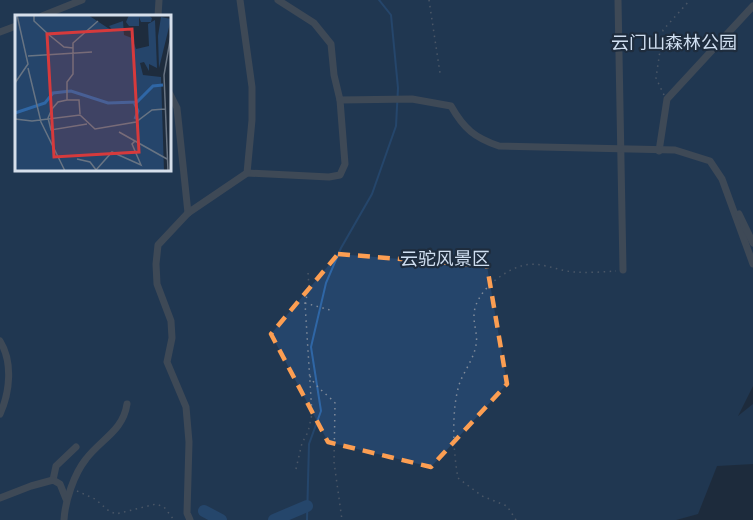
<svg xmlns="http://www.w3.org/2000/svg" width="753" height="520" viewBox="0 0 753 520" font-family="Helvetica,'Noto Sans SC',sans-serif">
<rect width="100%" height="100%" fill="#1e2c3d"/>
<path fill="#25456b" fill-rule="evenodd" d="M 0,0 L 753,0 L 753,386 L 738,416 L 753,404 L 753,464 L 717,466 L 698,514 L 676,520 L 0,520 ZM 16,16 L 170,16 L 170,170 L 16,170 Z"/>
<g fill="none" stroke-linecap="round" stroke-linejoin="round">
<polyline stroke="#2f66a5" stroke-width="2" points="307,520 309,444 321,411 311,347 326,283 341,248 372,194 396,126 398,88 391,15 379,0"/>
<g stroke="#2f66a5" stroke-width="12">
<polyline points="204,511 221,520"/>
<polyline points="274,520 307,506"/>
</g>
<g stroke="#808b9a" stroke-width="1.5" stroke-dasharray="1.5 4.5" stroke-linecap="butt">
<polyline points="429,0 440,73"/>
<polyline points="664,95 656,78 663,30 690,0"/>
<polyline points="305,303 330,310"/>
<path d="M 310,376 C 315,387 327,394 335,403 L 334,462 L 342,520"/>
<polyline points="296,469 302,443 308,432 312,414 305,303 309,288 308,272"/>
<polyline points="77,491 95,499 109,511 116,514 156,504 164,507 174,520"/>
<path d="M 516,520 L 507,506 L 482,496 L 458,478 C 453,451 451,408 460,382 C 465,370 474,358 476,345 C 478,336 474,326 474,317 C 473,294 501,272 521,266 C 539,260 556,271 575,272 C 588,273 603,272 616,271"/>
</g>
<g stroke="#666d76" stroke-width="7">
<polyline points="278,0 314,23 331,44 334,75 340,100"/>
<polyline points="618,0 623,270"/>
<polyline points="42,16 82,0"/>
<polyline points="158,16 159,0"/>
<polyline points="0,32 16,26"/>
<polyline points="170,94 177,108 188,213"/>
<polyline points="659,151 667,99 753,6"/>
<path d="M 247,173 L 329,177 L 340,175 L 345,164 L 340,100 L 412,99 L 451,106 C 464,129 475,138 499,146 L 675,150 L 710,161 L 722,179 L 753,264"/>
<polyline points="739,214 753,243"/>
<path d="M 0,341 C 13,362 10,392 0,414"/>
<polyline points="53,480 56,466 76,447"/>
<polyline points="0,498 31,486 53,480 60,484 66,499"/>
<path d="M 64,520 C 65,501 74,474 86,459 C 101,439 123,431 127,404"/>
<polyline points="190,520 187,513 189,442 186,407 167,362 172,338 171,321 157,284 156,264 158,245 188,213 247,173 252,120 252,87 240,0"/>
</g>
</g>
<path d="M0 0H753V520H0ZM 338,254 L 487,266 L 507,384 L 431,467 L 328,442 L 271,334 Z" fill="#1e2c3d" fill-opacity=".55" fill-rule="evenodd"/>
<path fill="none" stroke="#fc9e52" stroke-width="4.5" stroke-dasharray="12 8" stroke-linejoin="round" d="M 338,254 L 487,266 L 507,384 L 431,467 L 328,442 L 271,334 Z"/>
<g text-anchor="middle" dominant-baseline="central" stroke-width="4.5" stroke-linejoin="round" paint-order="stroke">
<g font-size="18" fill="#cfdef0" stroke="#1e2c3d">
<text x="674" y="43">云门山森林公园</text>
<text x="445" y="259">云驼风景区</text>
</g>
</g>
<g transform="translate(15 15)">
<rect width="156" height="156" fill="#1e2c3d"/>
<path d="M 0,0 L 73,0 L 99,17 L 94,11 L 108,6 L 109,20 L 117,23 L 121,34 L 134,31 L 133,9 L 140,5 L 142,53 L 134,49 L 134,56 L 129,47 L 125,48 L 128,60 L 146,62 L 149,156 L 0,156 ZM 114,0 L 133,0 L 137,3 L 136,7 L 126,7 L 124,2 L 124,11 L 114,11 L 111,7 ZM 146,2 L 156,4 L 144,53 L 143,21 Z" fill="#25456b"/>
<path fill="none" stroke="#2f66a5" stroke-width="3" d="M 119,87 L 123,96 L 120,104M 0,98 L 30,88 L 38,78 L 56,76 L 93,88 L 122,87 L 138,71 L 148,70"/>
<path fill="none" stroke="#687483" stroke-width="1.5" d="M 19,0 L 19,6 L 33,19 L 49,32 L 58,33M 13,41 L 77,37M 13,53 L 26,107 L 50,156M 0,68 L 13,49 L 2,0M 52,85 L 43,87 L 37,94 L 33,103 L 36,115 L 72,109M 65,99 L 64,85 L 52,85 L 52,67 L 58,59 L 58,28 L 83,6M 0,104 L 17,106 L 65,100 L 80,114 L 121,107 L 137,95 L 150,94M 104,117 L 152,144M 62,144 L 75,147 L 82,156M 81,155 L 97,137 L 126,150 L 117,129 L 120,126M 153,156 L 149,60 L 156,20"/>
<path fill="#d63a3c" fill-opacity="0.15" stroke="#d63a3c" stroke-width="3" d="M 117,14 L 124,137 L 39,142 L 32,19 Z"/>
<rect width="156" height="156" fill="none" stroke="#d6dfeb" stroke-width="3"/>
</g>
</svg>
